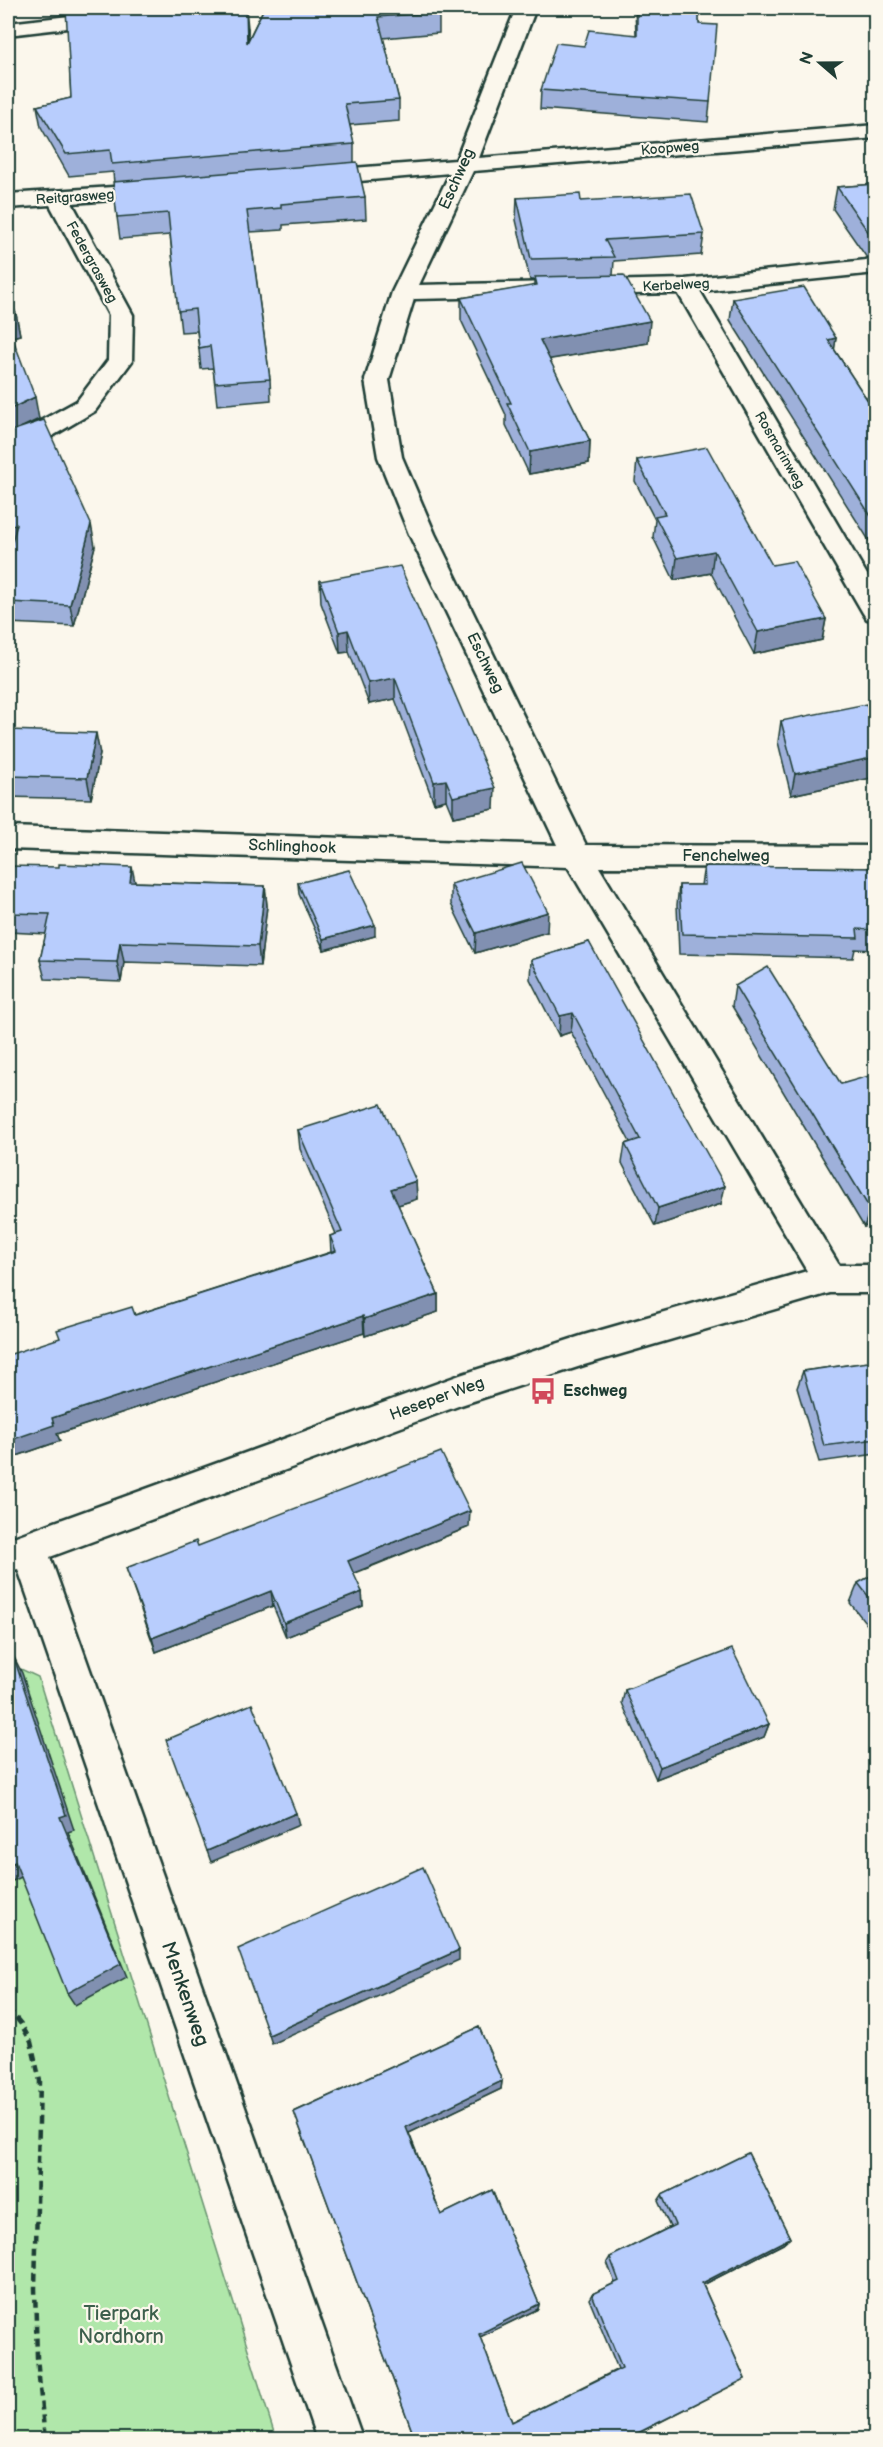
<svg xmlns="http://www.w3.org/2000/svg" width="883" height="2447" viewBox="0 0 883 2447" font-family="'Balsamiq Sans',sans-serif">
<rect width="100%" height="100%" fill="#fbf7ec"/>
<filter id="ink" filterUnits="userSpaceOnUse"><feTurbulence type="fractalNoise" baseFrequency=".0167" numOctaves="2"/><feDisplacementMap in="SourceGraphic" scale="12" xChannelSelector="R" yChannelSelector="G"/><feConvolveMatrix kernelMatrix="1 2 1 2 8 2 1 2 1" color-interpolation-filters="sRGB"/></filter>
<g filter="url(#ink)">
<polygon fill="#b0e7aa" stroke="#68926f" stroke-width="1.5" points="8,1663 38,1677 276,2439 8,2440"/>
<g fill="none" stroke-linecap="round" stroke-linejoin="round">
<defs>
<g id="street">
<polygon points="139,8 197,8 194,12 187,14 8,35 8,23"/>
<polygon points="516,8 536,8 479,158 876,125 876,138 473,171 419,285 685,279 876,259 876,273 700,291 876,590 876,622 867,619 863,613 678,293 414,299 389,380 402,457 435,534 586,845 876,846 876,868 599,867 839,1265 876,1265 876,1293 830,1293 584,1365 461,1405 50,1557 363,2440 317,2440 18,1569 8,1571 8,1539 460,1375 584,1335 807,1271 568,867 8,849 8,827 557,845 409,534 378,457 365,380 392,292 450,173 314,185 306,183 303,178 306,173 314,171 456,160"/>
<polygon points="158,184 166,186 169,191 166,196 72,203 133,315 132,361 95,411 44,441 8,453 8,436 26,429 77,401 108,360 109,315 50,205 8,208 8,194"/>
</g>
</defs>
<use href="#street" stroke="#1f3d34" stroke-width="5"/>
<polyline stroke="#1f3d34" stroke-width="4.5" stroke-dasharray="8 5" stroke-linecap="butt" points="8,2008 21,2024 31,2042 40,2081 35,2288 37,2357 45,2440"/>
<use href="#street" fill="#fbf7ec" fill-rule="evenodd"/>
</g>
<g fill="#9eb0da" stroke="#1f3d34" stroke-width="1.5">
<polygon points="67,8 209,8 210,10 248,28 248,40 264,8 439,12 439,33 383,38 399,100 399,121 350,125 354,144 354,162 365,197 366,219 283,225 283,230 250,232 270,379 271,400 217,405 213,368 201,369 197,331 181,332 170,235 120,239 117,217 113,172 69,176 41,127 37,106 71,98"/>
<polygon points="635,8 699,8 699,24 710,102 708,122 540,109 541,90 584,46 636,35"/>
<polygon points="876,184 876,257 867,258 833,209 837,187"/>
<polygon points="517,198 581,201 704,234 701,255 614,261 613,275 648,343 549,359 590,441 589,463 529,474 506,425 506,415 461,320 461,298 535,286 535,280 530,280 516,220"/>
<polygon points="8,294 16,314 20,335 12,337 39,419 21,428 95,546 74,626 8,623 8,558 11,547 8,548"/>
<polygon points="733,299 836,338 834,349 876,413 876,541 870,542 730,320"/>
<polygon points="637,460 772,565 826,619 822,640 754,654 711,573 674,580 653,537 655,520 635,481"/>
<polygon points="320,581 494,809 453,817 446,800 434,803 395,699 369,704 349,652 340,653 321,603"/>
<polygon points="781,721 876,721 876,777 791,795 778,742"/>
<polygon points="8,730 100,754 91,799 8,797"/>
<polygon points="8,866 135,882 265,886 267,906 260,966 124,962 121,982 45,979 40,960 46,934 8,932"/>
<polygon points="704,866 876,868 876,950 855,949 853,958 679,954 677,905 679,885 701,885"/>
<polygon points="298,883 375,936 324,950 299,894"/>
<polygon points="451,884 547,932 475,953 451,904"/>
<polygon points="589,942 721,1204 655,1226 622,1163 625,1144 630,1142 571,1032 559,1036 530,979 531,960"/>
<polygon points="735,986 841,1084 876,1081 876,1223 864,1227 732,1006"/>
<polygon points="298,1130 416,1181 417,1199 398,1205 438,1294 438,1312 365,1336 364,1333 57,1434 60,1441 8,1459 135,1315 331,1252 330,1236 336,1234 300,1149"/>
<polygon points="876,1361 876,1454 819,1462 797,1388 803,1371"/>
<polygon points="469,1527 353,1574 362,1592 363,1606 286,1637 273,1606 156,1652 126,1568 198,1546"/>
<polygon points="876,1573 876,1636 850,1603 858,1583"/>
<polygon points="625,1690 769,1724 764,1737 656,1779 622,1703"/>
<polygon points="479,2027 502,2081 501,2089 409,2133 441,2215 492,2190 539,2304 538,2309 480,2337 512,2422 618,2369 589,2299 592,2294 615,2283 607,2262 610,2257 670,2227 658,2201 662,2195 748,2153 790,2238 783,2244 703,2285 745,2379 627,2439 415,2439 294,2112"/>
</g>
<g fill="#8190b1" stroke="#1f3d34" stroke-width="1.5">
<polygon points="246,8 248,28 248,64 247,43"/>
<polygon points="16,314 20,335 8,338 8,315"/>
<polygon points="650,321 648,343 539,361 540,340"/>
<polygon points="836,338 833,360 828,340"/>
<polygon points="35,397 39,419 8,434 8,410"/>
<polygon points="590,441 589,463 529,474 530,452"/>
<polygon points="874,521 876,521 876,541 870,542"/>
<polygon points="17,524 22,546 8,548 8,526"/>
<polygon points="91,524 95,546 74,626 70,605"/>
<polygon points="714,551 711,573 674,580 677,558"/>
<polygon points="826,619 822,640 754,654 758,632"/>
<polygon points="348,630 349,652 340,653 339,632"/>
<polygon points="395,678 395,699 369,704 368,683"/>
<polygon points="96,733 100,754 91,799 87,778"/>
<polygon points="876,757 876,777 791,795 795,774"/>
<polygon points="446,780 446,800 434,803 434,782"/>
<polygon points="495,788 494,809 453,817 453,797"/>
<polygon points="132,867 136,887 130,882"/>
<polygon points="265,886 267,906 260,966 258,946"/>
<polygon points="548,912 547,932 475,953 476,933"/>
<polygon points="375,925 375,936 324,950 323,939"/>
<polygon points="120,942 124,962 121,982 117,962"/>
<polygon points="573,1013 571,1032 559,1036 560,1016"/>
<polygon points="416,1181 417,1199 392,1207 391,1189"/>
<polygon points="725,1186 721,1204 655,1226 658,1208"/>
<polygon points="876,1207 876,1223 864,1227 870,1209"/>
<polygon points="438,1294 438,1312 365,1336 364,1319"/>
<polygon points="363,1316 364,1333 57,1434 60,1441 8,1459 8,1441 52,1418"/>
<polygon points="470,1511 469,1527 349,1575 348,1561"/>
<polygon points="271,1591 273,1606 156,1652 152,1638"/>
<polygon points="362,1592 363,1606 286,1637 284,1623"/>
<polygon points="13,1655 22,1673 74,1830 68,1832 127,1977 75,2005 67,1993 60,1817"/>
<polygon points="769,1724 764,1737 656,1779 660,1767"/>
<polygon points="296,1813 299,1825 211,1862 207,1851"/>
<polygon points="15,1862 24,1876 8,1883 8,1865"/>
<polygon points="459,1950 459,1960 272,2044 269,2035"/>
<polygon points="502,2081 501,2089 407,2134 406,2127"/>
<polygon points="790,2238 783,2244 697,2288 702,2283"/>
<polygon points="539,2304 538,2309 478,2338 479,2334"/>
</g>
<g fill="#b8cdfd" stroke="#1f3d34" stroke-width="1.5">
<polygon points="78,8 209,8 210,10 246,8 247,43 264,8 438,8 439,12 378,17 399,100 345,104 354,144 112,164 110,150 66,154 37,106 71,98 66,9"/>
<polygon points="637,8 699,8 699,24 717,25 710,102 541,90 556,43 584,46 589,30 637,35"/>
<polygon points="357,162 365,197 281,204 281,208 247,211 270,379 215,383 210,346 199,348 195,309 178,311 168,213 117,217 113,182"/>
<polygon points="876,184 876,236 871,236 837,187"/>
<polygon points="580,194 581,201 691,194 704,234 605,240 614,257 531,259 517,198"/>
<polygon points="624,275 650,321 540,340 590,441 530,452 507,403 511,403 461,298 537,285 535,277"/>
<polygon points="804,287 836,338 828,340 876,413 876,521 874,521 733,299"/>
<polygon points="8,294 16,314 8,315"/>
<polygon points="8,326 35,397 8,410"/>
<polygon points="44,420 91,524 70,605 8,602 8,558 17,524 8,526 8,432"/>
<polygon points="707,447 772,565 794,561 826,619 758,632 714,551 677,558 655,516 665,514 637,460"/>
<polygon points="400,566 495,788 453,797 446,780 434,782 395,678 368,683 348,630 339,632 320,581"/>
<polygon points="866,704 876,721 876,757 795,774 781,721"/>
<polygon points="8,730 96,733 87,778 8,776"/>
<polygon points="522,863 548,912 476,933 451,884"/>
<polygon points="59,864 132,867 130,882 265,886 258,946 120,942 117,962 40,960 50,914 8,913 8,866 59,867"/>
<polygon points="704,866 876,868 876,930 857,929 858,938 682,934 679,885 705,885"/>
<polygon points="349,870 375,925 323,939 298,883"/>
<polygon points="589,942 725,1186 658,1208 625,1144 640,1139 573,1013 560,1016 531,960"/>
<polygon points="768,967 841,1084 872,1075 876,1081 876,1207 870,1209 735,986"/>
<polygon points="381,1104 416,1181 391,1189 438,1294 364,1319 363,1316 52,1418 54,1425 8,1441 8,1355 60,1338 57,1330 132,1307 135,1315 336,1251 330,1236 342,1232 298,1130"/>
<polygon points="876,1361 876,1439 824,1446 803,1371"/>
<polygon points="441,1452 470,1511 348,1561 362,1592 284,1623 271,1591 152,1638 126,1568 196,1541 198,1546"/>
<polygon points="876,1573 876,1606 858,1583"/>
<polygon points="732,1649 769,1724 660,1767 625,1690"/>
<polygon points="13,1655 66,1815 60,1817 121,1964 67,1993 15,1862 8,1865 8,1658"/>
<polygon points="252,1704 296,1813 207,1851 166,1740"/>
<polygon points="423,1867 459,1950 269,2035 238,1949"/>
<polygon points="479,2027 502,2081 406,2127 441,2215 492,2190 539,2304 479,2334 512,2422 622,2368 592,2294 619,2281 610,2257 675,2225 662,2195 748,2153 790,2238 702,2283 745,2379 626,2439 415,2439 294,2112"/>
</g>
</g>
<defs>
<symbol id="bus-bare" viewBox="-9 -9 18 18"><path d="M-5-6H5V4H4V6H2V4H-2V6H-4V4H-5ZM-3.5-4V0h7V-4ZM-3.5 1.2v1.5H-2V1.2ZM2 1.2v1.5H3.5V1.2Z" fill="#d1495b" stroke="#fbf7ec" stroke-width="2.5" paint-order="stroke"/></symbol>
</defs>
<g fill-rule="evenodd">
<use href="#bus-bare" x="524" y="1372" width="38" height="38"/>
</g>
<g text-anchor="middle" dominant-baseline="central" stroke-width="4.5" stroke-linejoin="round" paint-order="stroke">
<g font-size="14" fill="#1f3d34" stroke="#fbf7ec">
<text transform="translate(670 148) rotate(-5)">Koopweg</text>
<text transform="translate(75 197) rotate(-4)">Reitgrasweg</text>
<text transform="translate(92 262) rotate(61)">Federgrasweg</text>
<text transform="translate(676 285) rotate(-3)">Kerbelweg</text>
<text transform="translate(780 450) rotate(60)">Rosmarinweg</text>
</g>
<g font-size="16" fill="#1f3d34" stroke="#fbf7ec">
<text transform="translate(457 179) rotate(-66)">Eschweg</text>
<text transform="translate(485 663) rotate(64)">Eschweg</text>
<text transform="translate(292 847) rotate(2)">Schlinghook</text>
<text x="726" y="856">Fenchelweg</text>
<text transform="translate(437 1399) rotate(-20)">Heseper Weg</text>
</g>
<g font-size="16" font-weight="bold" fill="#1f3d34" stroke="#fbf7ec" text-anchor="start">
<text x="563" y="1391">Eschweg</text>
</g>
<g font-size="20" fill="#1f3d34" stroke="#fbf7ec">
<text transform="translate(185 1994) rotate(71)">Menkenweg</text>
</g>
<g font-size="20" fill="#3c5f4c" stroke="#fbf7ec">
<text x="121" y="2314">Tierpark<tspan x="121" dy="23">Nordhorn</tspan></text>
</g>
</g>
<rect width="883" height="2447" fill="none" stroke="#fbf7ec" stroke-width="30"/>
<rect x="15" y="15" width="853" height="2417" fill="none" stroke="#1f3d34" stroke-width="2" filter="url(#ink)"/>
<g transform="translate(820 63) rotate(290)" stroke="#fbf7ec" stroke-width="4.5" paint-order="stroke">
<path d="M0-4.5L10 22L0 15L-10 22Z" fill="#1f3d34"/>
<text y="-9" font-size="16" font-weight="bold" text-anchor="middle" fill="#1f3d34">N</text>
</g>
</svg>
